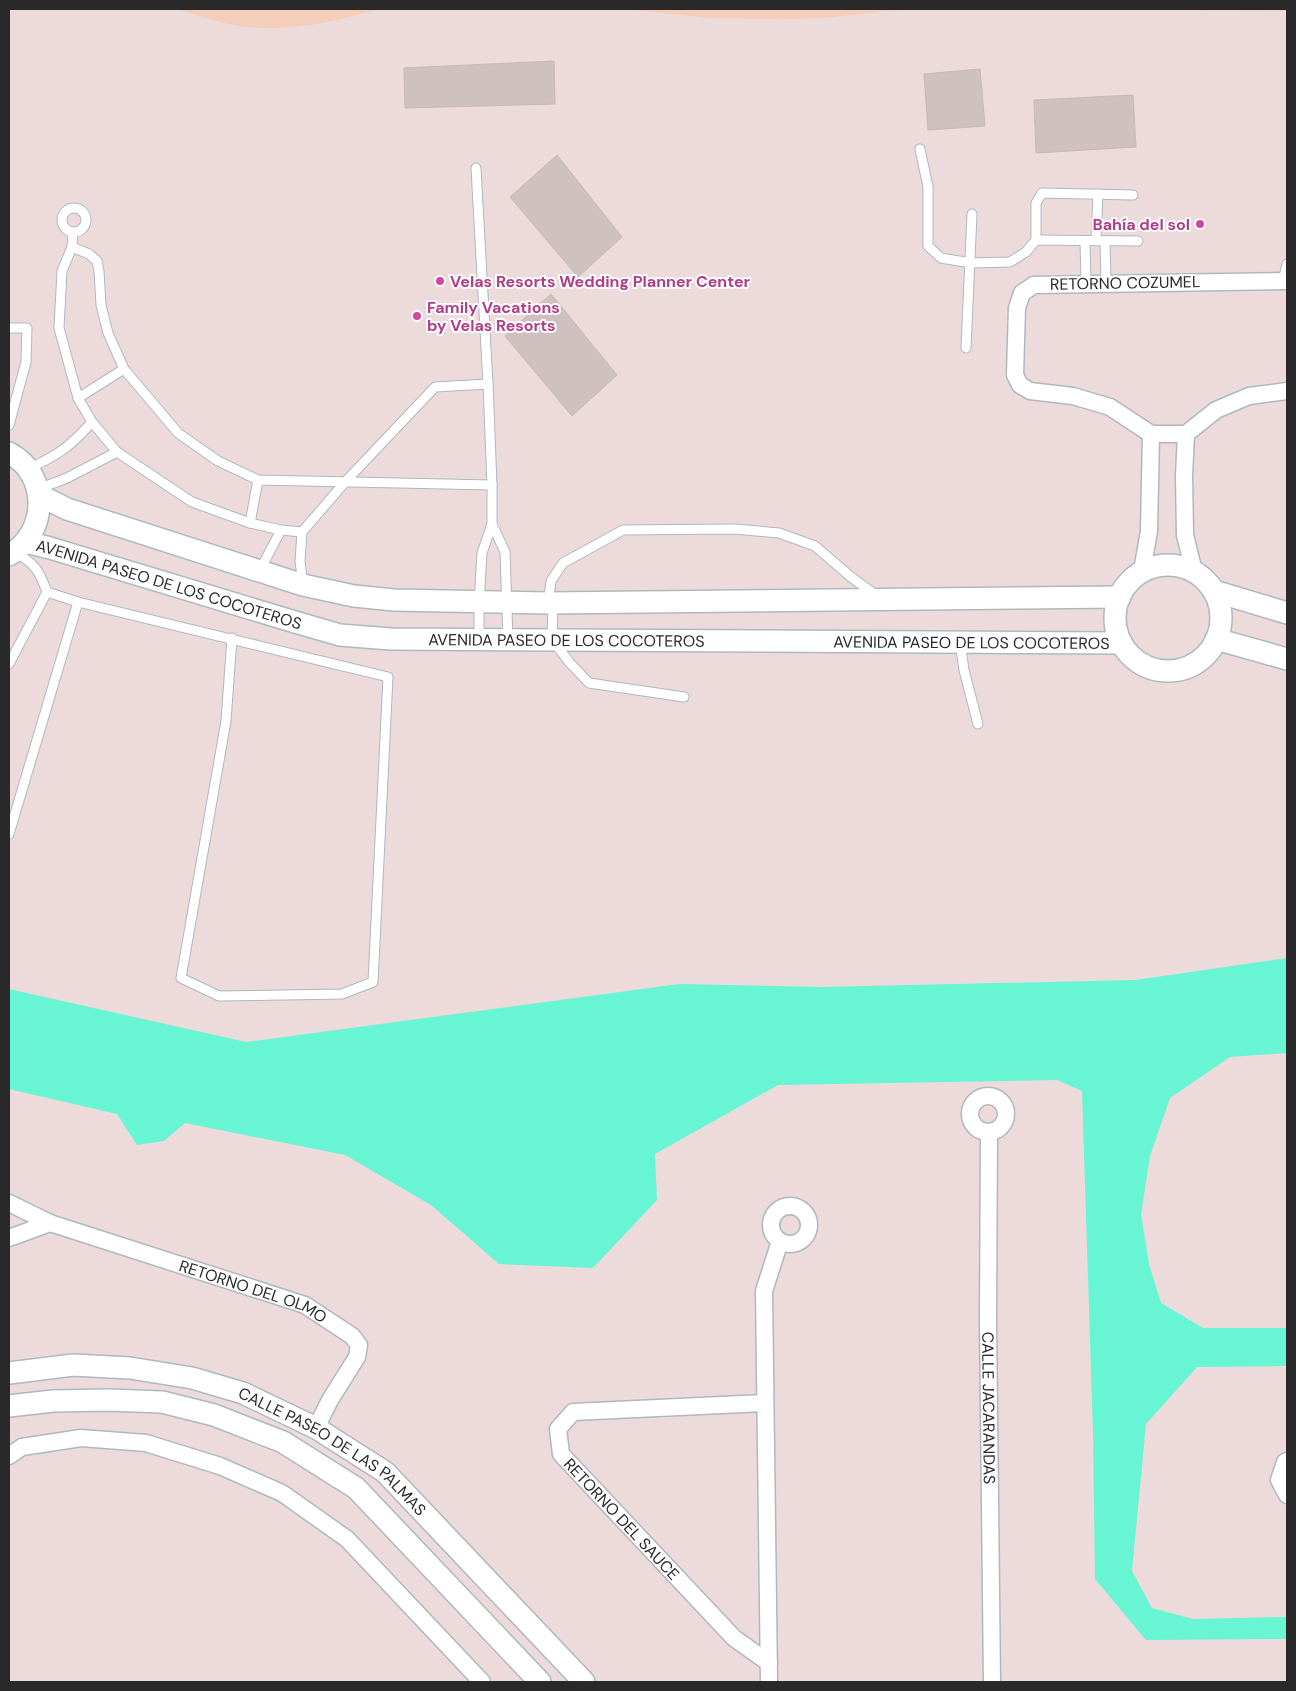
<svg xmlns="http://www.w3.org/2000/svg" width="1296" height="1691" viewBox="0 0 1296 1691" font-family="'DM Sans',sans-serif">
<rect width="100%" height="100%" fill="#ecdbda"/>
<g fill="#f4cebb">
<path d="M 174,9 L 379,9 C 334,22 288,33 240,26 C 218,23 196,14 174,9 Z"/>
<polygon points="621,9 955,9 886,11 824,18 780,19 710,18"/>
<polygon points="1007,9 1287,9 1287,11"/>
</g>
<polygon fill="#67f5d3" points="1287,958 1287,1053 1230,1057 1170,1098 1150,1156 1141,1214 1149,1264 1161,1303 1203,1328 1287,1328 1287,1366 1197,1367 1146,1424 1132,1571 1152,1608 1193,1619 1287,1617 1287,1639 1146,1640 1095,1579 1093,1433 1082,1091 1057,1080 778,1085 655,1154 657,1200 593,1268 499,1264 431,1205 345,1155 185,1123 164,1141 137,1145 117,1114 9,1089 9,989 246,1042 679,984 822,987 1135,980"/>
<g fill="#cec1bf" stroke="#c8b7b4">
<polygon points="554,61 555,104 405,108 404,68"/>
<polygon points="980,69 985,126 928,130 924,74"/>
<polygon points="1133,95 1136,147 1036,153 1034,100"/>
<polygon points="557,155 622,237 578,277 510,197"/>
<polygon points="551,294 617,375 572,416 505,336"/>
</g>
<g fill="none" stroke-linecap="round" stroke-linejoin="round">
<defs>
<g id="service">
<polyline points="920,149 928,187 928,246 941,258 971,263 1010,262 1026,252 1036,240 1138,241"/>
<polyline points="476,168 488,384 492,485 492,524 482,553 479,603 479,640"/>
<circle cx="74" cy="220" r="12"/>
<polyline points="73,232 72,247 62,271 59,328 78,398 92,422 117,452 192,502 250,523 281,530 302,532"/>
<polyline points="1036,240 1036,203 1042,193 1133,195"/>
<polyline points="1085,241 1086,284"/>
<polyline points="1096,241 1098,194"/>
<polyline points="1105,241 1106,284"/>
<polyline points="72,247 89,254 97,261 99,271 101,305 108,333 124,369 178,433 218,461 258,480 492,485"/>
<polyline points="1283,281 1287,264"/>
<polyline points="9,328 27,328 26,362 9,425"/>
<polyline points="966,348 972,214"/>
<polyline points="78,398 124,369"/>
<path d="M 28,469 C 58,455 70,447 92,422"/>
<polyline points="38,489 67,478 117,452"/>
<polyline points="250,523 258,480"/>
<polyline points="492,524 505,552 508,640"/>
<path d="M 15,552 C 35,564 39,570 47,592 L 78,602 L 388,677 L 373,982 L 342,994 L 219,996 L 181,978 L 226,721 L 232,638"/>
<polyline points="260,570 281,530"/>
<polyline points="303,584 300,561 302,532 346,481 435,387 488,384"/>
<polyline points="548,603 551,581 563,563 623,530 735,529 779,533 815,546 851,577 877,596"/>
<polyline points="553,603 552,639 569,662 589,683 684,697"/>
<polyline points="960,642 964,670 978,724"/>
<polyline points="9,664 47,592"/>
<polyline points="9,834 78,602"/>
</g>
<g id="minor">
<polyline points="1287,281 1034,285 1022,293 1017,308 1015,375 1020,385 1030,391 1073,396 1110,407 1151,434 1186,434 1216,410 1249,396 1287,391"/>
<polyline points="1186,434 1184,476 1185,535 1194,572"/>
<polyline points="1142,571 1149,531 1151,434"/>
<circle cx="988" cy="1114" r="18"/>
<path id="s1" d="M 989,1133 L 988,1321 L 992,1682"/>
<path id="s2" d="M 9,1203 L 50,1223 L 305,1305 L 352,1336 L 359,1345 L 357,1357 L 330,1400 L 316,1428"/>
<circle cx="790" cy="1225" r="19"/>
<polyline points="9,1238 50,1223"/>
<path id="s3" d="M 764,1403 L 573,1412 L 558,1429 L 561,1454 L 734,1638 L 769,1663"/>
<polyline points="9,1456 22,1447 81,1438 146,1443 220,1466 282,1493 347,1539 482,1682"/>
<polyline points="1287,1461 1285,1462 1279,1480 1287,1495"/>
<polyline points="769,1682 764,1291 780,1241"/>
</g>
<g id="tertiary">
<path d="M 9,453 C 50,474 48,534 9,555"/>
<polyline points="39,495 67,509 303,585 354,596 394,600 548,603 1120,597"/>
<path id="s4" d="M 26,542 L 50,548 L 295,622 L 340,635 L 391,639 L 1121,643"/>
<circle cx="1168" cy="618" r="53"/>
<polyline points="1214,591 1287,613"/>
<polyline points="1216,639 1287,659"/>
<path id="s5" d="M 9,1373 L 73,1365 L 130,1368 L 192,1378 L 243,1393 L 316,1428 L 385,1472 L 584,1682"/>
<polyline points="9,1406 53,1401 109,1400 162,1402 214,1415 283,1442 356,1488 540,1682"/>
</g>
</defs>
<use href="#service" stroke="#aeb9be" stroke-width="11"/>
<use href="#minor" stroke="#aeb9be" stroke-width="19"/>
<use href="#tertiary" stroke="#aeb9be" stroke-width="24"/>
<use href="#service" stroke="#fff" stroke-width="9"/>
<use href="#minor" stroke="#fff" stroke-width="16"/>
<use href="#tertiary" stroke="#fff" stroke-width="21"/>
</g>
<g fill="#d1479c" stroke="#fff" stroke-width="2">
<circle cx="1200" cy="224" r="5"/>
<circle cx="440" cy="281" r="5"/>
<circle cx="417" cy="316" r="5"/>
</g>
<g text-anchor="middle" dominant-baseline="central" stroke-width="4" stroke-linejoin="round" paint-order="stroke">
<g font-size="16" font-weight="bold" fill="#b23c85" stroke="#fff" text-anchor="start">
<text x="1190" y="224" text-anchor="end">Bahía del sol</text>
<text x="450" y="281">Velas Resorts Wedding Planner Center</text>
<text x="427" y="307">Family Vacations<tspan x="427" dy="18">by Velas Resorts</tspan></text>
</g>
<g font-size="16" fill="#292929" stroke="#fff">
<text transform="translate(1125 283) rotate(-1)">RETORNO COZUMEL</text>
<text stroke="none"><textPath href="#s4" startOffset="149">AVENIDA PASEO DE LOS COCOTEROS</textPath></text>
<text stroke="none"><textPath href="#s4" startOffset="554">AVENIDA PASEO DE LOS COCOTEROS</textPath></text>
<text stroke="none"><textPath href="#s4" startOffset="959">AVENIDA PASEO DE LOS COCOTEROS</textPath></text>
<text stroke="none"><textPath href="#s2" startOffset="260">RETORNO DEL OLMO</textPath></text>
<text stroke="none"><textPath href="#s1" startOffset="275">CALLE JACARANDAS</textPath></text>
<text stroke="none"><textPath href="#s5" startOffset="345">CALLE PASEO DE LAS PALMAS</textPath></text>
<text stroke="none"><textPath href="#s3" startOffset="328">RETORNO DEL SAUCE</textPath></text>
</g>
</g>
<rect width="1296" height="1691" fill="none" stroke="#292929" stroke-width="20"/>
</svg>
